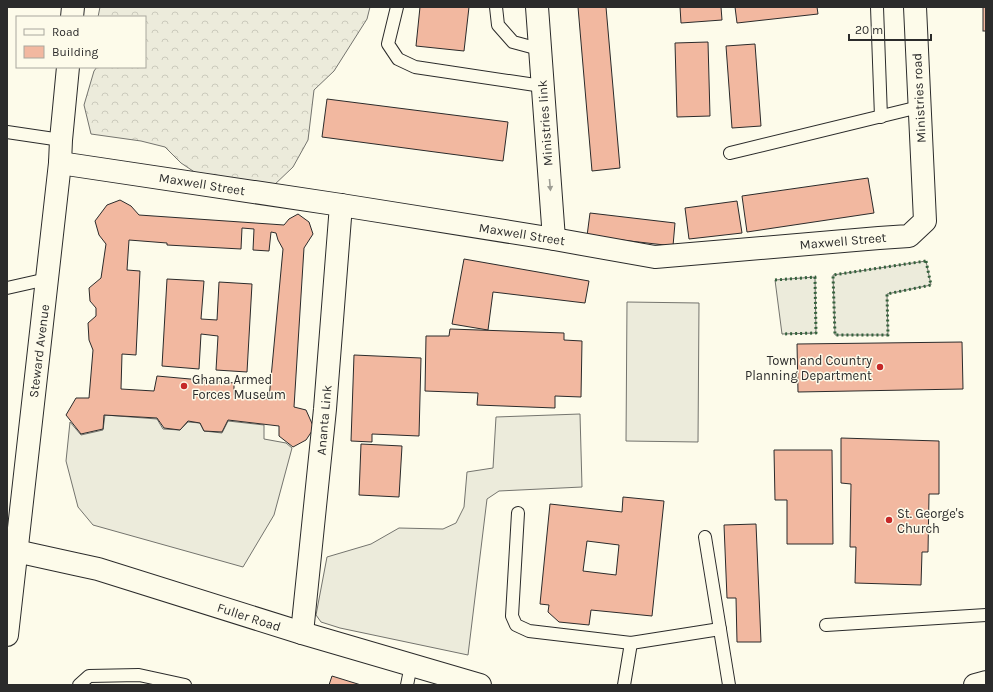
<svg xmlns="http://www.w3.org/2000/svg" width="993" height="692" viewBox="0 0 993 692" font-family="Karla,sans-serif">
<defs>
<pattern id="forest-crowns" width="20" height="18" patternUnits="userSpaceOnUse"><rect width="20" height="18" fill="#ecebdb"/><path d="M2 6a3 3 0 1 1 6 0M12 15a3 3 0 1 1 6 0" fill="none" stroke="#cbcabc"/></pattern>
</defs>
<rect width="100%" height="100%" fill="#fdfbea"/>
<g fill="#ecebdb" stroke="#74746e">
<polygon points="926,261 931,285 887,294 888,335 835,335 833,275"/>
<polygon points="815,277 816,333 782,334 775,280"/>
<polygon points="627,302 699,303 698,442 626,441"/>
<polygon points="580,414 582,487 499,491 487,499 468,655 340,628 321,622 316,615 327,557 371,544 399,528 443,529 456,523 464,507 467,472 493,468 496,417"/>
<polygon points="105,415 157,419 163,429 180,430 188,422 200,423 204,431 222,433 228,421 264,425 264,439 286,443 292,448 274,515 243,567 93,525 78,507 66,461 70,422 81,435 103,430"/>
</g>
<polygon fill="url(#forest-crowns)" stroke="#74746e" points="100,7 370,7 367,19 334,71 314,90 308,140 293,167 272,187 205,179 181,163 165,147 141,141 91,134 84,105 94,71 97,67 145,67 145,17 98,17"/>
<g fill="#f2b8a0" stroke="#2b2b2b" fill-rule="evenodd">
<polygon points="420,7 469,7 464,51 416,46"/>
<polygon points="578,7 606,7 620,168 592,171"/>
<polygon points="680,7 721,7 722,20 681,23"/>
<polygon points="735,7 817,7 818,14 737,23"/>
<rect x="983" y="7" width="3" height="24"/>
<polygon points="708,42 710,116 677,117 675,43"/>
<polygon points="755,44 761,126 732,128 726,46"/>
<polygon points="327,99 508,122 503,161 322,137"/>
<polygon points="868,178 874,213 747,232 742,196"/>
<path d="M 120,200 L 131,206 L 139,215 L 284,225 L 289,219 L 298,214 L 309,222 L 313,234 L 304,248 L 294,407 L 306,410 L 314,428 L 306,440 L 293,447 L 279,436 L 279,426 L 228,420 L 222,432 L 204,431 L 200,423 L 188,421 L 180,430 L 164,428 L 157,418 L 104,415 L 103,429 L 81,434 L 66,415 L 76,398 L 89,398 L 93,350 L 89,340 L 88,323 L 96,316 L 96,308 L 90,301 L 89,288 L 101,278 L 106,244 L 99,235 L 95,221 L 107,205 ZM 242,228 L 254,229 L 253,250 L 269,251 L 271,232 L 276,233 L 278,240 L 283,249 L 269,399 L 234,395 L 234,383 L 157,376 L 154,391 L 121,389 L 122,354 L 136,355 L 140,271 L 127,270 L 129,240 L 167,243 L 167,245 L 241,249 Z"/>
<polygon points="737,201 742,233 689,239 685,208"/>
<polygon points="590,213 675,223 673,246 587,236"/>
<polygon points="464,259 589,281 585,303 493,292 488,330 452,324"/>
<polygon points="167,279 204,281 201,319 217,320 219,282 252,284 247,372 216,370 218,336 201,334 199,369 162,366"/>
<polygon points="450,329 564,333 564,340 582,341 581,397 555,396 555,408 477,405 478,393 425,391 426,336 449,336"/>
<polygon points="962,342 963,389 798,392 797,344"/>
<polygon points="354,355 421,358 419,436 372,434 372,442 351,441"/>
<polygon points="841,438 939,441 939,494 929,494 928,552 922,552 921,585 855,583 856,547 850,547 851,484 841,483"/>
<polygon points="361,444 402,446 399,497 359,495"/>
<polygon points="774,450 832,450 833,544 787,544 787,500 775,500"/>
<path d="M 623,497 L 664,501 L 652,616 L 591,610 L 589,625 L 559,622 L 548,612 L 549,605 L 540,604 L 550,504 L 622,512 ZM 587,541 L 619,545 L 616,575 L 583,571 Z"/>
<polygon points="756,524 761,642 737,642 736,598 727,598 724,525"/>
<polygon points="332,676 361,685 329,685"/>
</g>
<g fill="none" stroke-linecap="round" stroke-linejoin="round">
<defs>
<g id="service">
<polyline points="397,7 388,44 398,59 415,67 542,86"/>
<polyline points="496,7 498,25 513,42 539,49"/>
<polyline points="877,7 881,117"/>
<polyline points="7,132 61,140"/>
<polyline points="730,153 919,107"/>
<polyline points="7,288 47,279"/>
<polyline points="518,513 512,616 516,625 529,631 631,643 720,629"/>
<polyline points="705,537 729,685"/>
<polyline points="826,625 986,615"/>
<polyline points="79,685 89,676 139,675 185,685"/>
<polyline points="407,685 411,665"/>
<polyline points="624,685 631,643"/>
</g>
<g id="minor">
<polyline points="537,7 554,239"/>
<polyline points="60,163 341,205 554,239 655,257 879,238 909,236 925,221 915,7"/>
<polyline points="302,633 325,409 341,205"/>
</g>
<g id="tertiary">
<polyline points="72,17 73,7"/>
<polyline points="16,551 75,564 98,569 302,633 480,685"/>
<polyline points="7,635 60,163 61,140 68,67"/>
<polyline points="975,685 986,682"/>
</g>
</defs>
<use href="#service" stroke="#2b2b2b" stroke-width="14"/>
<use href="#minor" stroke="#2b2b2b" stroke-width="24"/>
<use href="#tertiary" stroke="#2b2b2b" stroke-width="24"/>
<use href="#service" stroke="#fdfbea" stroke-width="12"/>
<use href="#minor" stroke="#fdfbea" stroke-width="22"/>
<use href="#tertiary" stroke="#fdfbea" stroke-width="22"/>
<g stroke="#34623c" stroke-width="3" stroke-dasharray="2 3" stroke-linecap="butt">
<polygon points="926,261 931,285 887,294 888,335 835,335 833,275"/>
<polyline points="775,280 815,277 816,333 782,334"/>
</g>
</g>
<defs><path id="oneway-solid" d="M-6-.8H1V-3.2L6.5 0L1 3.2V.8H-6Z"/></defs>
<use fill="#9e9d94" href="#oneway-solid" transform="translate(550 185) rotate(85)"/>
<g fill="#c62828" stroke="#fdfbea" stroke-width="1.5">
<circle cx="880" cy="367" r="4"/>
<circle cx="184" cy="386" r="4"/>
<circle cx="889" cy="520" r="4"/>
</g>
<g text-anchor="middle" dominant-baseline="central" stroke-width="3" stroke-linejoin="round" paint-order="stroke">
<g font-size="13" fill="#2b2b2b" stroke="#fdfbea">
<text transform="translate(919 98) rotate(-93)">Ministries road</text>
<text transform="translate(545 123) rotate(-94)">Ministries link</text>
<text transform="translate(202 184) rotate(9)">Maxwell Street</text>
<text transform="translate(522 234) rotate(9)">Maxwell Street</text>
<text transform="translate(843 241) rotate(-5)">Maxwell Street</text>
<text transform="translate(39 351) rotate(-83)">Steward Avenue</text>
<text transform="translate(324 420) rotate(-85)">Ananta Link</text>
<text transform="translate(249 617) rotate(18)">Fuller Road</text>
</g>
<g font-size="13" fill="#2b2b2b" stroke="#fdfbea" text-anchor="start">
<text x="872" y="360" text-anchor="end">Town and Country<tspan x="872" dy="15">Planning Department</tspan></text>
<text x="192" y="379">Ghana Armed<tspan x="192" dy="15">Forces Museum</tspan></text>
<text x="897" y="513">St. George's<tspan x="897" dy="15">Church</tspan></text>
</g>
</g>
<rect width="993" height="692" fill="none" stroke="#2b2b2b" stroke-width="16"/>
<rect x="16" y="16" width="130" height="52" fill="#fdfbea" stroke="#a9a89e"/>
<rect x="24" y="29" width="20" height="6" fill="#fdfbea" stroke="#a9a89e"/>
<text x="52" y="36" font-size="12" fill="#2b2b2b">Road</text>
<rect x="24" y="46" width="20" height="12" fill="#f2b8a0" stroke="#a9a89e"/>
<text x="52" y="56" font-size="12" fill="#2b2b2b">Building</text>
<path d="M849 34v6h82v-6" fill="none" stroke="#2b2b2b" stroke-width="2"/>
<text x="855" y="34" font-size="12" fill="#2b2b2b" stroke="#fdfbea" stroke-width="3" paint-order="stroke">20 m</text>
</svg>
